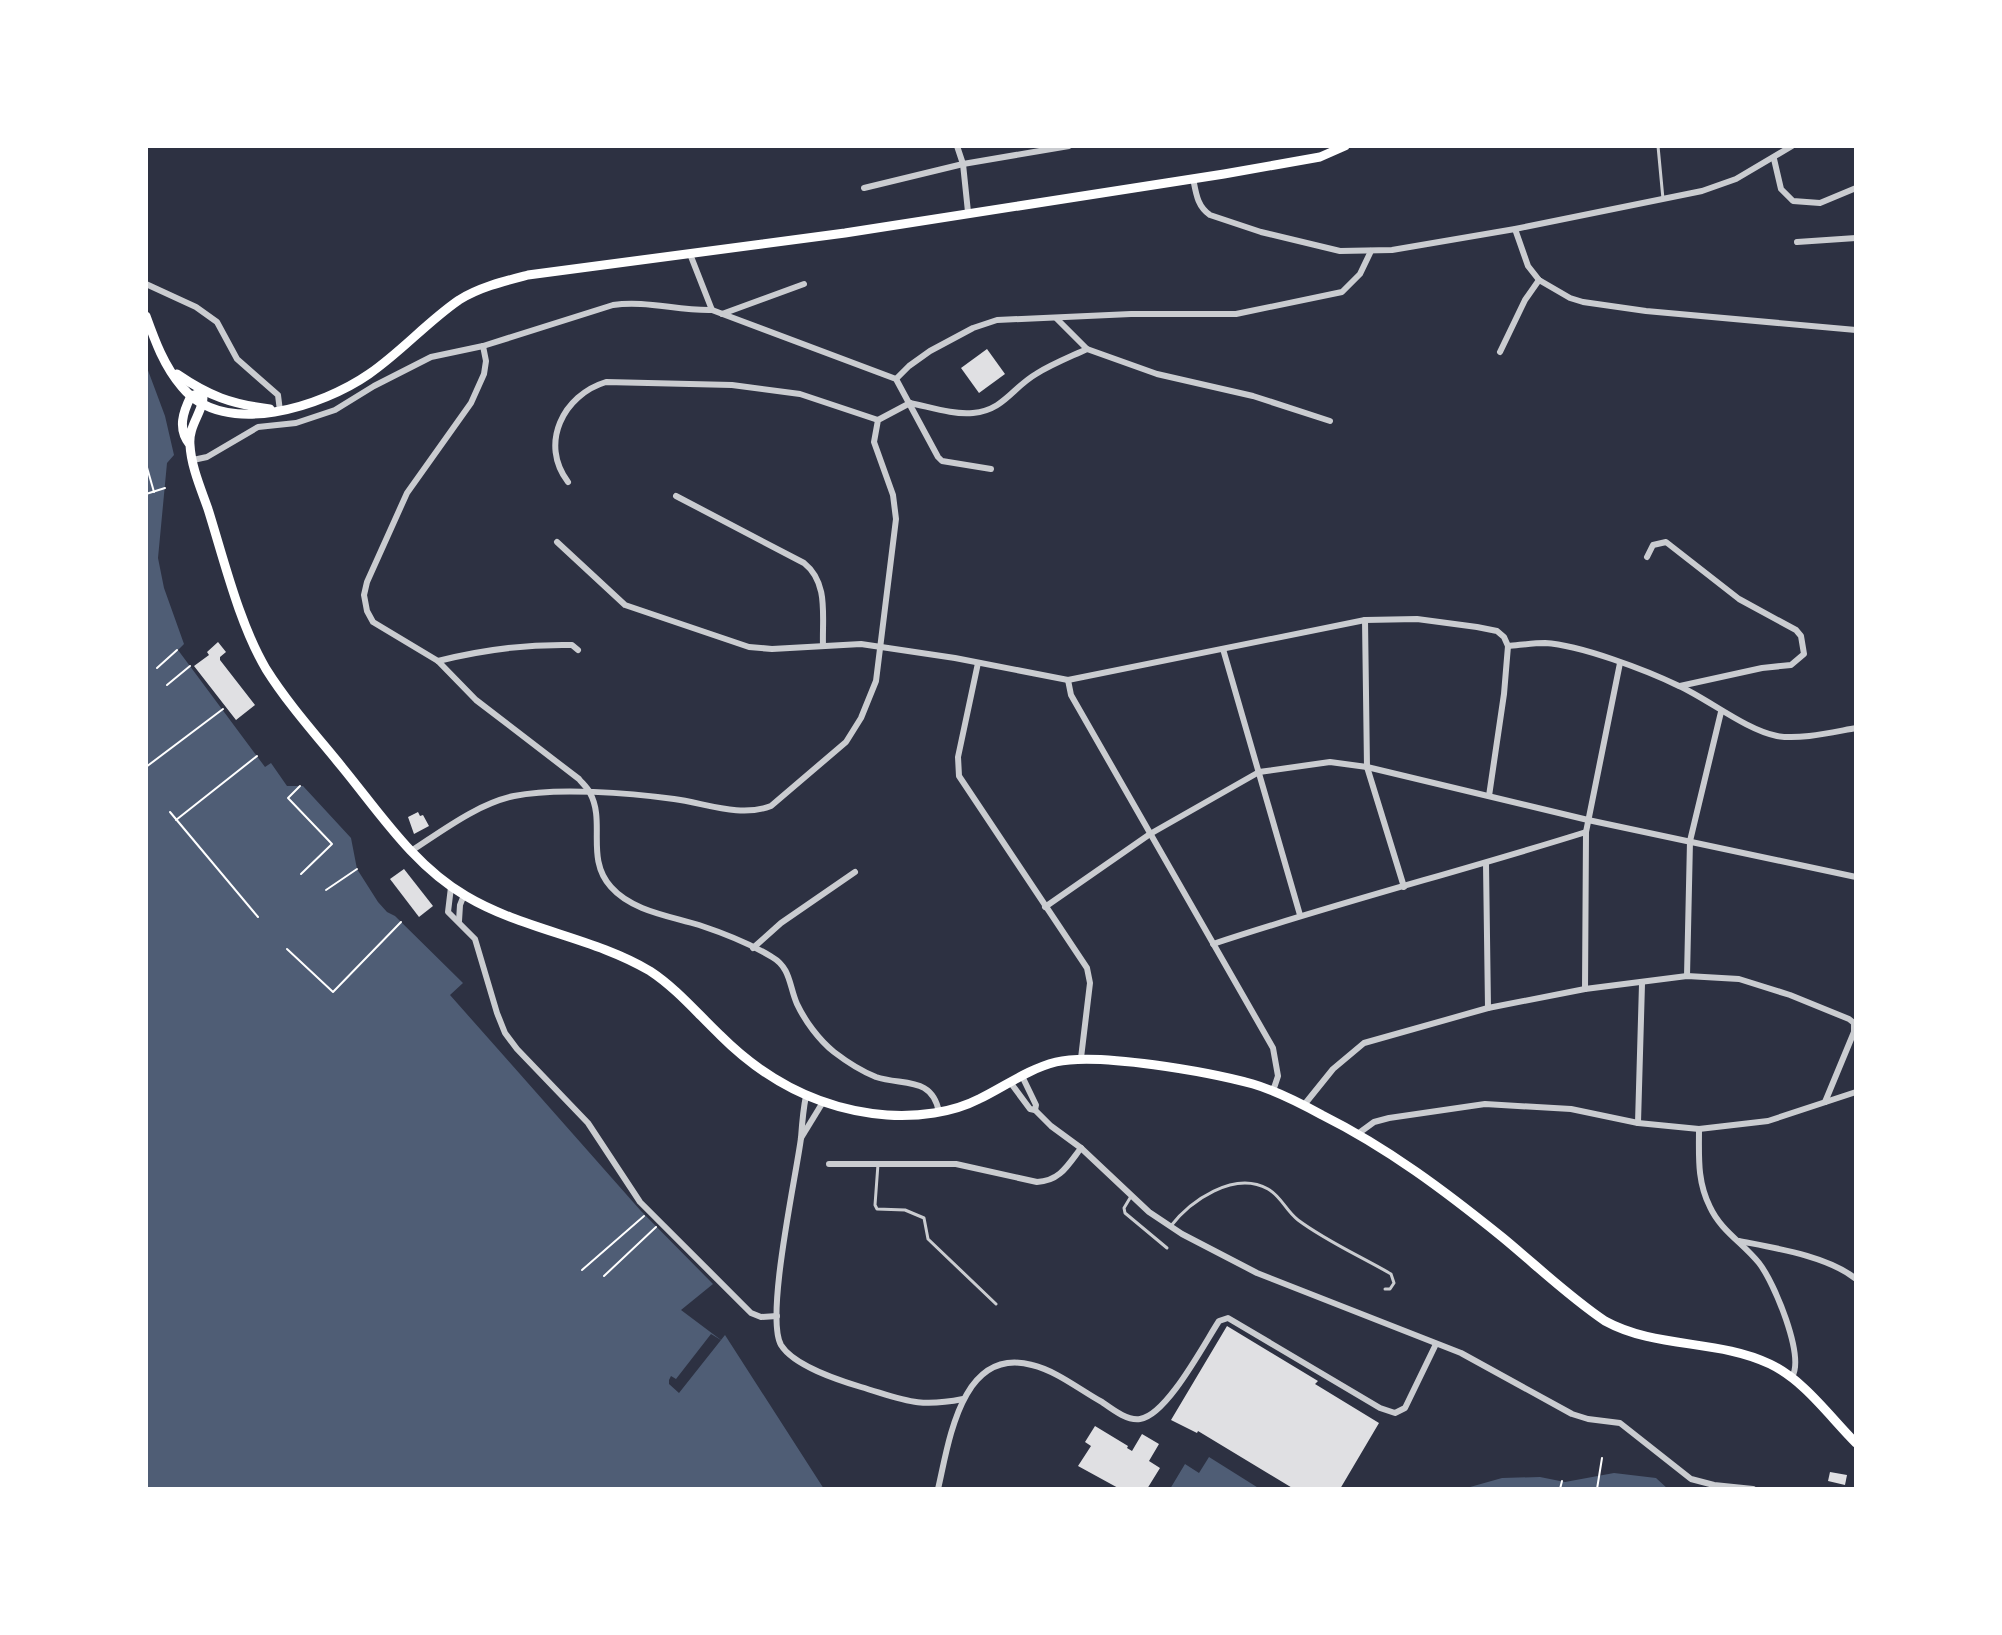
<svg xmlns="http://www.w3.org/2000/svg" width="2002" height="1635" viewBox="0 0 2002 1635" font-family="'Work Sans',sans-serif">
<rect width="100%" height="100%" fill="#2d3142"/>
<g fill="#4f5d75">
<polygon points="146,365 165,416 174,455 167,463 158,558 164,588 184,644 178,650 265,767 271,763 287,786 303,786 351,838 357,869 378,902 387,912 395,916 463,983 450,995 641,1211 713,1284 681,1310 721,1340 725,1335 824,1489 146,1489"/>
<polygon points="1209,1457 1260,1489 1170,1489 1185,1464 1199,1473"/>
<polygon points="1614,1473 1656,1478 1668,1489 1463,1489 1502,1478 1540,1477 1565,1482"/>
</g>
<polygon fill="#2d3142" points="711,1334 721,1340 679,1393 669,1384 669,1380 671,1376 676,1379"/>
<g fill="#e0e0e3">
<polygon points="987,349 1005,374 979,393 961,368"/>
<polygon points="218,642 226,652 220,657 220,660 255,705 236,720 194,666 209,655 207,652"/>
<polygon points="418,812 420,816 423,815 429,826 414,834 408,817"/>
<polygon points="404,869 433,906 419,917 390,879"/>
<polygon points="1227,1326 1318,1381 1315,1384 1379,1423 1340,1489 1294,1489 1198,1431 1197,1433 1171,1420"/>
<polygon points="1095,1426 1128,1446 1127,1448 1132,1451 1142,1434 1159,1444 1149,1461 1160,1468 1147,1489 1120,1489 1078,1466 1091,1446 1085,1442"/>
<polygon points="1830,1472 1847,1475 1845,1485 1828,1481"/>
</g>
<g fill="none" stroke-linecap="round" stroke-linejoin="round">
<g stroke="#fff" stroke-width="2">
<polyline points="146,464 154,492"/>
<polyline points="146,494 165,488"/>
<polyline points="157,668 177,650"/>
<polyline points="167,685 190,666"/>
<polyline points="146,767 223,709"/>
<polyline points="300,786 288,798 332,844 301,874"/>
<polyline points="170,812 258,917"/>
<polyline points="176,820 257,756"/>
<polyline points="326,890 357,869"/>
<polyline points="287,949 333,992 401,922"/>
<polyline points="582,1270 644,1216"/>
<polyline points="604,1276 656,1227"/>
<polyline points="1560,1489 1562,1481"/>
<polyline points="1597,1489 1602,1458"/>
</g>
<g stroke="#caccd0" stroke-width="3">
<polyline points="1658,146 1663,199"/>
<polyline points="878,1164 875,1205 877,1209 905,1210 924,1218 928,1239 996,1304"/>
<polyline points="1130,1198 1124,1208 1125,1213 1167,1248"/>
<path d="M 1170,1227 C 1190,1201 1234,1170 1268,1189 C 1281,1196 1286,1211 1298,1220 C 1326,1241 1360,1256 1391,1274 L 1394,1283 L 1390,1289 L 1385,1289"/>
</g>
<g stroke="#caccd0" stroke-width="6">
<polyline points="957,146 963,164 968,212"/>
<polyline points="1774,159 1781,189 1793,201 1820,203 1856,188"/>
<path d="M 1193,178 C 1196,193 1197,206 1210,215 L 1261,232 L 1340,251 L 1392,250 L 1515,229 L 1702,191 L 1736,179 L 1792,146"/>
<polyline points="864,188 963,164 1069,146"/>
<polyline points="1515,229 1528,266 1539,280 1570,298 1583,302 1646,311 1856,330"/>
<polyline points="1797,242 1856,238"/>
<polyline points="690,254 712,310"/>
<polyline points="146,284 196,307 217,322 237,359 278,395 280,411"/>
<polyline points="722,314 804,284"/>
<polyline points="1057,319 1087,349 1157,374 1253,396 1330,421"/>
<path d="M 483,346 L 486,361 L 484,374 L 471,403 L 407,493 L 367,582 L 364,595 L 367,611 L 373,622 L 438,661 L 476,700 L 579,779 C 582,783 588,788 590,793 C 606,822 585,858 611,887 C 632,911 670,916 699,925 C 723,933 751,944 772,957 C 791,968 789,986 797,1004 C 805,1021 819,1040 834,1052 C 847,1062 861,1071 876,1077 C 903,1086 932,1076 939,1112"/>
<polyline points="1500,352 1525,300 1539,280"/>
<polyline points="896,379 909,366 930,351 973,328 997,320 1131,314 1236,314 1342,292 1360,274 1371,251"/>
<path d="M 910,403 C 930,407 953,415 973,413 C 1004,410 1012,388 1036,374 C 1052,364 1070,357 1087,349"/>
<path d="M 193,460 L 207,457 L 258,427 L 296,423 L 335,410 L 374,386 L 431,357 L 483,346 L 613,305 C 646,300 678,311 712,310 L 896,379 L 938,457 L 942,461 L 991,469"/>
<path d="M 568,482 C 539,444 563,395 606,382 L 732,385 L 800,394 L 878,420"/>
<path d="M 676,496 L 804,563 C 829,583 822,616 823,646"/>
<polyline points="557,542 625,605 749,647 772,649 861,644 955,658 1068,680 1365,620 1417,619 1477,627 1497,631 1504,637 1508,646"/>
<polyline points="1647,557 1653,545 1666,542 1739,599 1796,630 1801,636 1804,654 1791,665 1762,668 1680,686"/>
<polyline points="1365,620 1367,767 1404,887"/>
<path d="M 1508,646 C 1520,645 1533,643 1545,643 C 1580,645 1646,670 1679,686 C 1708,699 1746,730 1777,736 C 1800,740 1833,732 1856,728"/>
<polyline points="1223,649 1300,915"/>
<path d="M 438,661 C 482,650 527,644 572,645 L 578,650"/>
<polyline points="978,663 958,757 959,776 1087,968 1090,983 1081,1058"/>
<polyline points="1068,680 1071,695 1273,1048 1278,1076 1273,1091"/>
<polyline points="1489,796 1504,694 1508,646"/>
<path d="M 411,851 C 442,831 477,804 514,796 C 556,787 630,793 674,799 C 705,803 740,818 771,806 L 846,742 L 861,718 L 876,681 L 896,519 L 893,495 L 874,442 L 878,420 L 910,403"/>
<polyline points="1486,864 1488,1008"/>
<polyline points="451,887 448,912 475,939 497,1013 505,1033 517,1049 588,1123 640,1202 751,1313 761,1317 777,1316"/>
<polyline points="1045,907 1150,834 1259,772 1330,762 1367,767 1588,820 1856,877"/>
<polyline points="459,921 460,905 464,895"/>
<path d="M 1213,944 C 1336,903 1462,871 1586,832"/>
<polyline points="753,948 781,923 855,872"/>
<polyline points="1687,976 1690,841 1721,712"/>
<polyline points="1585,989 1586,832 1620,663"/>
<polyline points="1022,1076 1036,1105 1035,1110"/>
<polyline points="1010,1082 1030,1109 1035,1110 1051,1126 1081,1148 1149,1212 1182,1234 1257,1273 1461,1353 1572,1414 1588,1419 1620,1423 1691,1479 1714,1485 1753,1489"/>
<path d="M 806,1096 C 803,1110 802,1124 801,1138 C 796,1177 765,1317 781,1345 C 794,1366 838,1380 861,1387 C 905,1400 917,1408 963,1399"/>
<polyline points="1304,1105 1333,1069 1364,1043 1488,1008 1585,989 1687,976 1739,979 1790,995 1849,1019 1854,1023 1854,1032 1825,1102"/>
<polyline points="1638,1123 1642,984"/>
<path d="M 1699,1129 C 1699,1157 1697,1181 1710,1207 C 1721,1231 1743,1243 1759,1263 C 1774,1282 1805,1356 1792,1377"/>
<polyline points="1359,1133 1374,1122 1389,1118 1485,1104 1571,1109 1638,1123 1699,1129 1768,1121 1856,1092"/>
<polyline points="801,1138 823,1102"/>
<path d="M 829,1164 L 956,1164 L 1037,1182 C 1060,1181 1068,1165 1081,1148"/>
<path d="M 1739,1241 C 1775,1248 1828,1256 1856,1279"/>
<path d="M 938,1489 C 949,1442 961,1346 1032,1365 C 1057,1371 1080,1390 1102,1402 C 1112,1409 1127,1421 1140,1419 C 1167,1415 1204,1344 1219,1321 L 1228,1318 L 1380,1408 L 1395,1413 L 1405,1408 L 1436,1344"/>
</g>
<g stroke="#fff" stroke-width="9">
<path d="M 146,316 C 155,341 164,366 182,387 C 225,439 323,406 369,374 C 401,352 427,322 459,300 C 480,287 505,281 528,275 L 845,233 L 1224,174 L 1320,157 L 1345,146"/>
<path d="M 177,374 C 209,396 231,404 270,409"/>
<path d="M 190,445 C 177,429 183,412 191,396 L 203,392 C 205,411 188,424 190,445 C 191,466 201,489 208,509 C 224,560 239,623 266,669 C 288,704 316,735 342,767 C 379,812 414,866 466,896 C 523,930 593,937 650,971 C 676,988 697,1013 720,1035 C 766,1081 821,1110 887,1115 C 917,1117 952,1113 979,1099 C 1004,1087 1028,1069 1056,1062 C 1098,1052 1209,1072 1253,1084 C 1277,1091 1300,1103 1322,1115 C 1388,1148 1445,1191 1502,1237 C 1536,1265 1568,1296 1605,1321 C 1656,1349 1718,1339 1770,1364 C 1805,1381 1829,1416 1856,1443"/>
</g>
</g>
<rect width="2002" height="1635" fill="none" stroke="#ffffff" stroke-width="296"/>
</svg>
